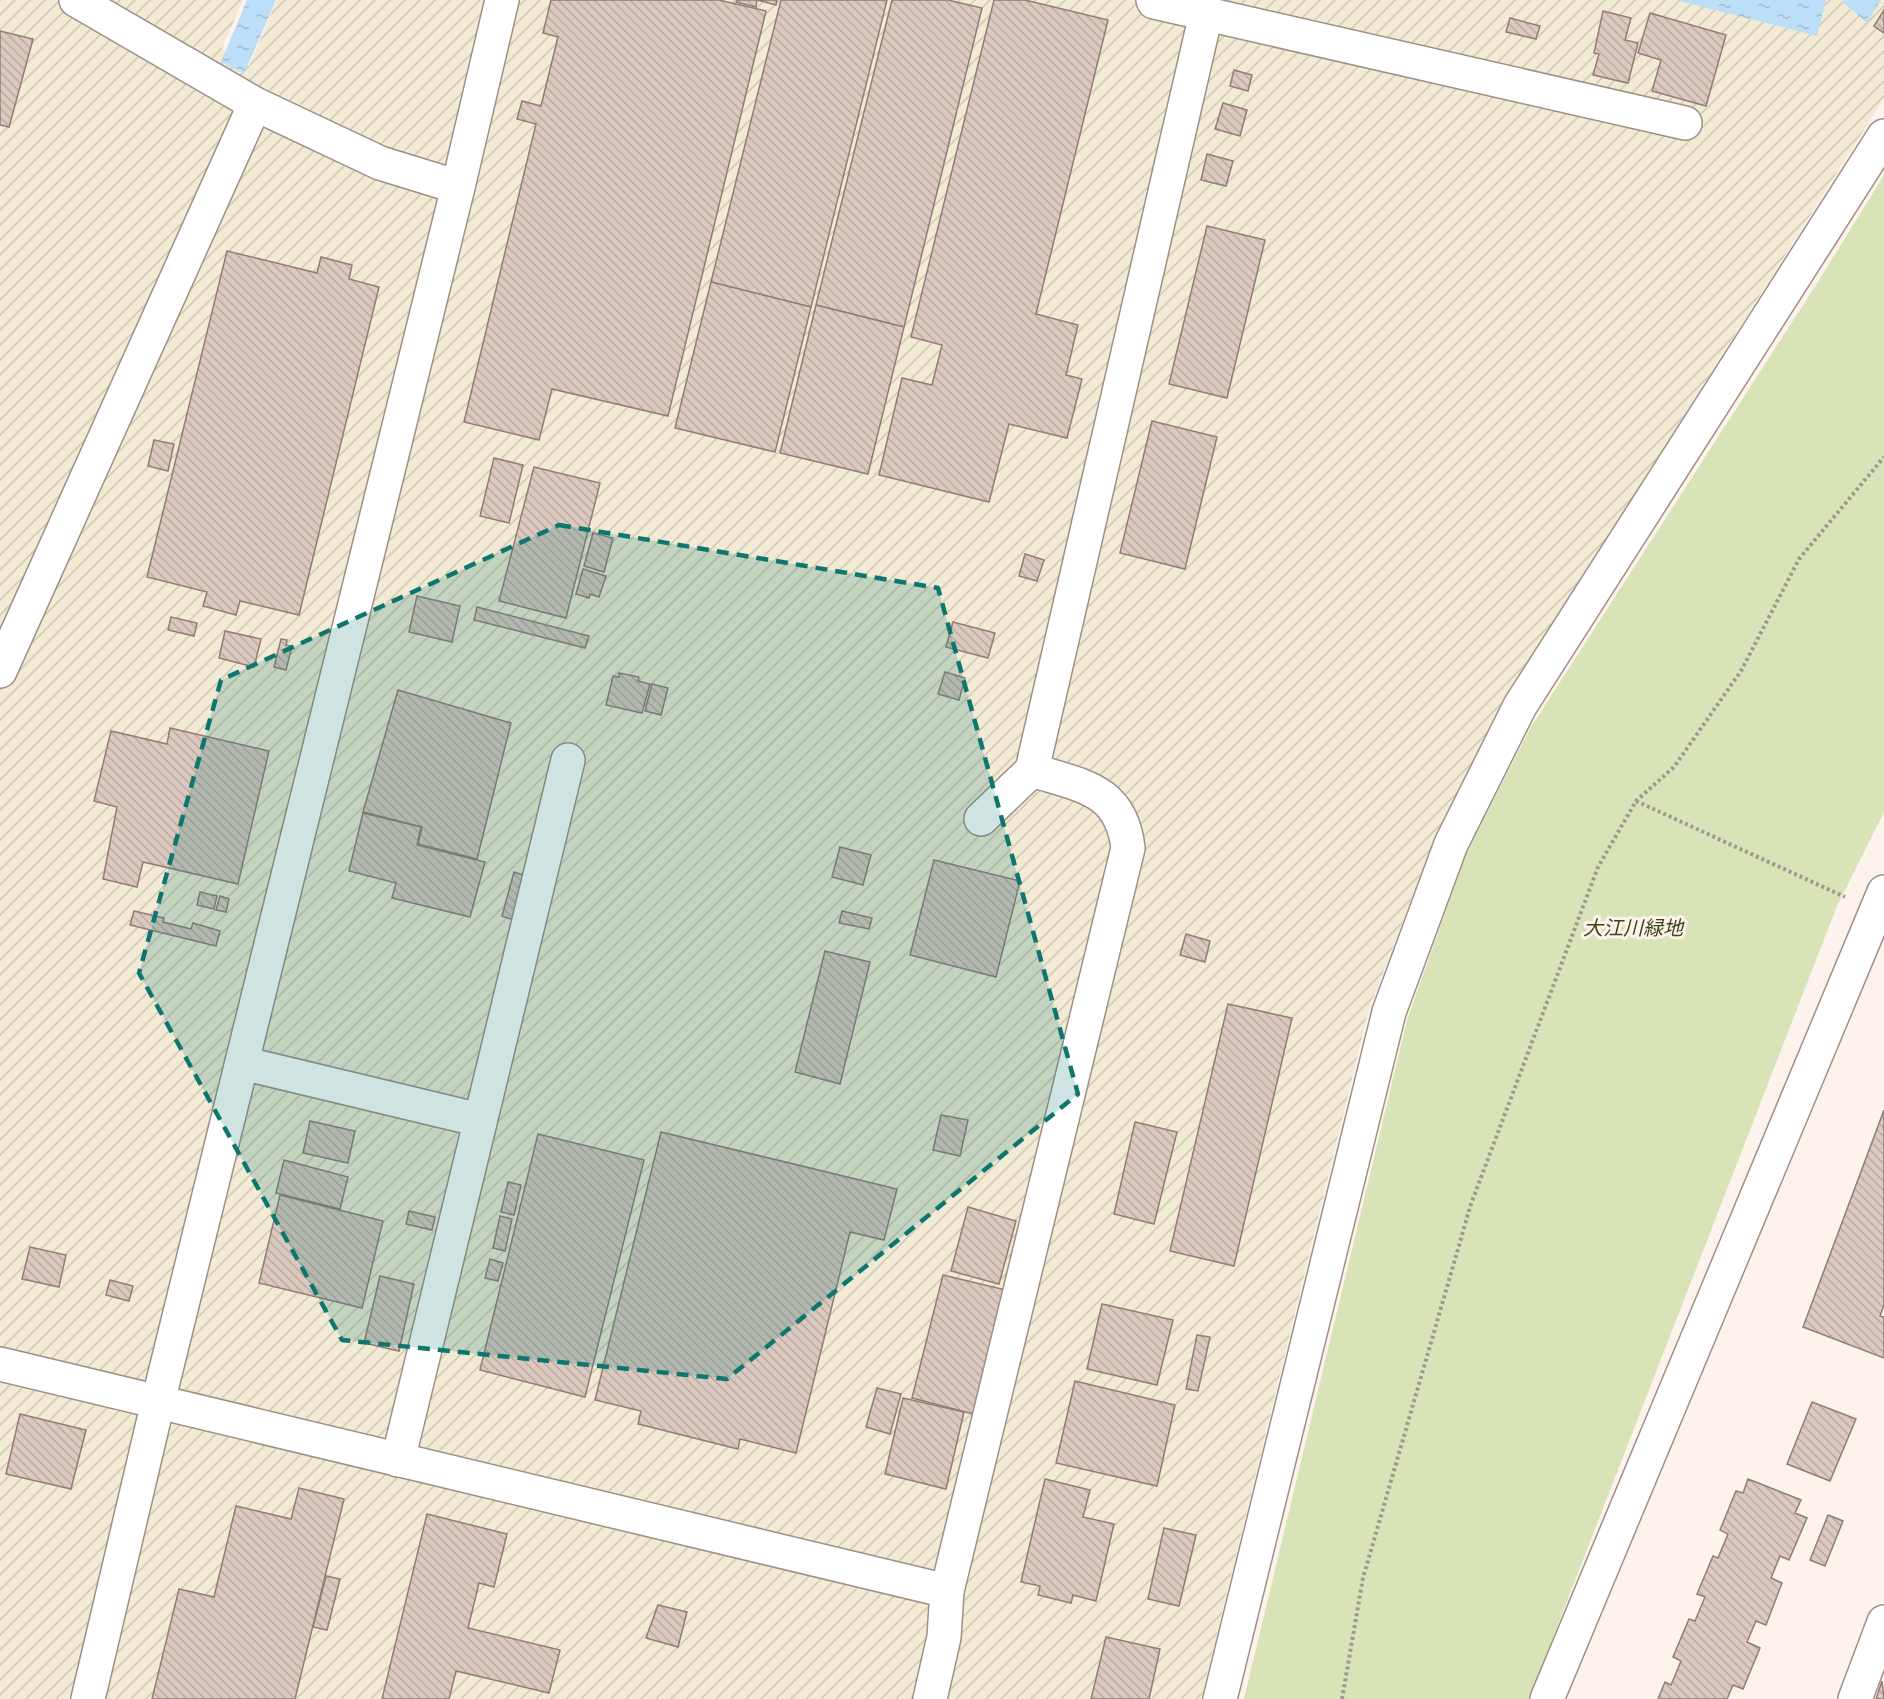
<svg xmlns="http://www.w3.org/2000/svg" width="1884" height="1699" viewBox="0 0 1884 1699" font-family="Merriweather,'Noto Sans JP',serif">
<defs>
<pattern id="industrial-furrows" width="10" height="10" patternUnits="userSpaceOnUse" patternTransform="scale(1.5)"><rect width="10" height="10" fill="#f2ead4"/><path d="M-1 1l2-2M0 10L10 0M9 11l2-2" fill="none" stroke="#cfc8b5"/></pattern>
<pattern id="water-ripples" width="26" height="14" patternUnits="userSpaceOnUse" patternTransform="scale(1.5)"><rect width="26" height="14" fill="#bcdef6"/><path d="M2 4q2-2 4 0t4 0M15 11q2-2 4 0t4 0" fill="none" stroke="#a1bed2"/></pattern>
<pattern id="building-back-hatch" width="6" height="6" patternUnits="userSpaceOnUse" patternTransform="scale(1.5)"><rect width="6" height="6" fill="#dbc8be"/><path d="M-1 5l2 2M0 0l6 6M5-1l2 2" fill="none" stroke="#bcaba3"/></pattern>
</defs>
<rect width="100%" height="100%" fill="#fef2ec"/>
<polygon fill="url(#industrial-furrows)" points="0,0 243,0 222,49 249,66 277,0 1884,0 1884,98 1507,697 1435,837 1369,1009 1201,1699 0,1699"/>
<polygon fill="#d8e4b8" points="1884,175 1884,812 1837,906 1529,1699 1244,1699 1407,1020 1467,851 1531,727 1816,285"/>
<g fill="url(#water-ripples)">
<polygon points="247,0 276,0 244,74 221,62"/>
<polygon points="1675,0 1826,0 1817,36"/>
<polygon points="1844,0 1881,0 1867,23 1843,2"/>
</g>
<g fill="url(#building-back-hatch)" stroke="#907e75" stroke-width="1.5">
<polygon points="551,0 719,0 766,11 668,416 552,389 539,440 464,422 536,124 517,119 522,101 541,106 558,37 543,33"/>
<polygon points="737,0 777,0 776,5 757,0 756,7 736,2"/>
<polygon points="781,0 887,0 811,307 711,282"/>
<polygon points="892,0 948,0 982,8 904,327 816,305"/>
<polygon points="994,0 1025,0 1108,20 1036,314 1078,325 1066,375 1082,379 1067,438 1009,424 989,502 879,475 902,378 932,385 942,345 911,337"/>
<polygon points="1884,10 1884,33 1874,26"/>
<polygon points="1603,11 1631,18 1625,40 1638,43 1628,83 1593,75 1599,54 1594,53"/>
<polygon points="1650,13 1726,35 1706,106 1652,91 1661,60 1638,53"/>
<polygon points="1510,18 1540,26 1536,39 1506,32"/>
<polygon points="0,31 33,39 9,127 0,125"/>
<polygon points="1234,70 1252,75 1248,91 1230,86"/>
<polygon points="1223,103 1247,110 1240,136 1215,129"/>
<polygon points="1207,154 1233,161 1226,186 1201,180"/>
<polygon points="1207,226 1265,240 1227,398 1169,384"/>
<polygon points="227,251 317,273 321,257 352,265 349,279 379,287 299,615 240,601 236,615 203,606 207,592 147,577"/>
<polygon points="711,282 811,307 775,452 675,428"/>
<polygon points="816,305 904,327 868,474 780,453"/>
<polygon points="1152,421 1217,437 1185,569 1120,553"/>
<polygon points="154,440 174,444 168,471 148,466"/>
<polygon points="494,458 523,465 509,523 480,516"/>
<polygon points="534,467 600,483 566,618 499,601"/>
<polygon points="593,533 613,538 604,572 584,566"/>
<polygon points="1025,554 1044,560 1037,581 1019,576"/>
<polygon points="583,569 606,576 599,597 590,594 589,598 576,594"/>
<polygon points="417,596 460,606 452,642 409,632"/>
<polygon points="477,607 589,636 585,648 474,620"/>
<polygon points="171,617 197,623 194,636 168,630"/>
<polygon points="953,622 995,633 988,658 946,647"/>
<polygon points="225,631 261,639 254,667 219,658"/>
<polygon points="281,639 287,640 286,645 292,646 286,670 274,667"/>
<polygon points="945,672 965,678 959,700 938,694"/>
<polygon points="619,673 639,677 638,681 650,684 642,713 606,705 613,676 619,677"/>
<polygon points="652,684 668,688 661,715 645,711"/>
<polygon points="398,690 511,723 477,859 418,844 422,827 363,812"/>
<polygon points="170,728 269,751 238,884 143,862 137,887 103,879 117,807 94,801 111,731 167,744"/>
<polygon points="363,813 421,827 417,845 485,862 470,917 392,898 396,883 349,871"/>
<polygon points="840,847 871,855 863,885 832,877"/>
<polygon points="934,860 1020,881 996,977 910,955"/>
<polygon points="514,872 526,876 514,920 502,916"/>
<polygon points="200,892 217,896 214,909 197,905"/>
<polygon points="220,896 229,899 226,912 216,910"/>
<polygon points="134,911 164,918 163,922 191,929 193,923 220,931 216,946 130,925"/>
<polygon points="842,911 872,918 869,929 839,923"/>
<polygon points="1186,934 1210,941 1205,962 1180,955"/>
<polygon points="825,951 870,962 840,1084 795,1072"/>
<polygon points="1228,1004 1292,1018 1234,1266 1170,1251"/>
<polygon points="1884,1110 1884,1305 1880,1316 1884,1317 1884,1358 1803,1327"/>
<polygon points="941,1115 968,1120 960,1156 933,1150"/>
<polygon points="310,1121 355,1131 348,1163 303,1153"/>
<polygon points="1135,1122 1177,1132 1154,1224 1114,1214"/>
<polygon points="661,1132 897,1189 884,1240 850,1232 796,1453 740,1439 738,1449 638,1424 641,1411 595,1400"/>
<polygon points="538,1134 644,1160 585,1397 480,1370"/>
<polygon points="284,1160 348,1177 340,1209 276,1193"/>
<polygon points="508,1182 521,1185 514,1215 501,1212"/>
<polygon points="280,1195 383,1221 362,1308 259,1283"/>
<polygon points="968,1207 1016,1221 999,1284 951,1271"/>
<polygon points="409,1211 435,1217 432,1230 406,1224"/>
<polygon points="500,1216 512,1219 505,1251 493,1248"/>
<polygon points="30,1247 66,1255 59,1287 22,1279"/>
<polygon points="490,1259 503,1263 498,1281 485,1278"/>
<polygon points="943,1275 1010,1291 977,1415 912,1398"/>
<polygon points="380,1276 414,1284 399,1351 364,1343"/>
<polygon points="110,1280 133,1286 129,1301 106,1295"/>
<polygon points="1102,1304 1173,1320 1157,1385 1087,1369"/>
<polygon points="1197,1335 1210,1337 1198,1391 1186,1389"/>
<polygon points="1075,1381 1175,1405 1157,1486 1056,1463"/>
<polygon points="877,1388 901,1394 890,1434 866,1427"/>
<polygon points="903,1398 964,1412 946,1489 885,1474"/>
<polygon points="1812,1402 1856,1419 1830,1481 1787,1464"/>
<polygon points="20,1414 86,1430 71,1489 6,1474"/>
<polygon points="1045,1479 1090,1490 1083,1517 1114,1524 1096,1601 1073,1595 1071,1603 1038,1595 1040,1586 1021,1582"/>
<polygon points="1748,1479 1801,1500 1795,1513 1807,1518 1789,1560 1780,1556 1771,1578 1782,1583 1766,1625 1756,1621 1747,1642 1760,1648 1743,1689 1733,1685 1727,1699 1658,1699 1665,1682 1671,1685 1681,1661 1673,1657 1689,1619 1695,1621 1705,1597 1697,1594 1713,1556 1718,1558 1728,1534 1720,1530 1736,1491 1743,1493"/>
<polygon points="299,1488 344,1499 295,1699 152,1699 179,1589 214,1597 236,1506 291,1519"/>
<polygon points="427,1514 507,1534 494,1587 479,1583 468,1628 560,1650 549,1693 456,1671 449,1699 382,1699"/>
<polygon points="1828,1515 1843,1521 1825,1566 1810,1560"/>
<polygon points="1164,1528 1196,1535 1179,1606 1148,1599"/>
<polygon points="326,1576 340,1579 327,1630 313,1627"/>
<polygon points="658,1605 687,1612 678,1647 646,1638"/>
<polygon points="1106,1637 1160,1649 1149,1699 1091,1699"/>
<polygon points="1882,1681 1884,1699 1876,1699"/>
</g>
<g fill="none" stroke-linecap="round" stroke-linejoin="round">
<defs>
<g id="minor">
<polyline points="76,0 255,104 380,163 458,187"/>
<polyline points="1153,0 1154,2 1685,123"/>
<polyline points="0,671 255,104"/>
<polyline points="981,819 1032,770 1206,14"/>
<polyline points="242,1063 480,1120"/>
<path d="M 0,1364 L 947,1591 L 1128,848 C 1121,788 1081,786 1032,770"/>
<polyline points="398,1460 568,760"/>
<polyline points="88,1699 158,1402 458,187 502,0"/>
<polyline points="930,1699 944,1637 947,1591"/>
<polyline points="1220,1699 1389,1012 1451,844 1520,706 1884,136"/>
<polyline points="1547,1699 1884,892"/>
<polyline points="1855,1699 1884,1622"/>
</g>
</defs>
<use href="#minor" stroke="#a18f86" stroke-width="36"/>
<g stroke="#a19792" stroke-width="4" stroke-dasharray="3 3" stroke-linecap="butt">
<polyline points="1636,801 1845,897"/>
<polyline points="1342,1699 1363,1578 1471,1204 1598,867 1636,801 1674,767 1741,671 1799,559 1884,457"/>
</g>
<use href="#minor" stroke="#fff" stroke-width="33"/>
</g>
<path fill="#0f766e" fill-opacity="0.2" stroke="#0f766e" stroke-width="4.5" stroke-dasharray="12 8" stroke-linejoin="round" d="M 559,525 L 938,588 L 1078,1094 L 727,1379 L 342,1340 L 139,973 L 221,680 Z"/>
<g text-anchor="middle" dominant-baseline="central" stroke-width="6" stroke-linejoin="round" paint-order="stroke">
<g font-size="20" font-style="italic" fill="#3b4417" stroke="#fef2ec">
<text x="1633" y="927">大江川緑地</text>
</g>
</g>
</svg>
